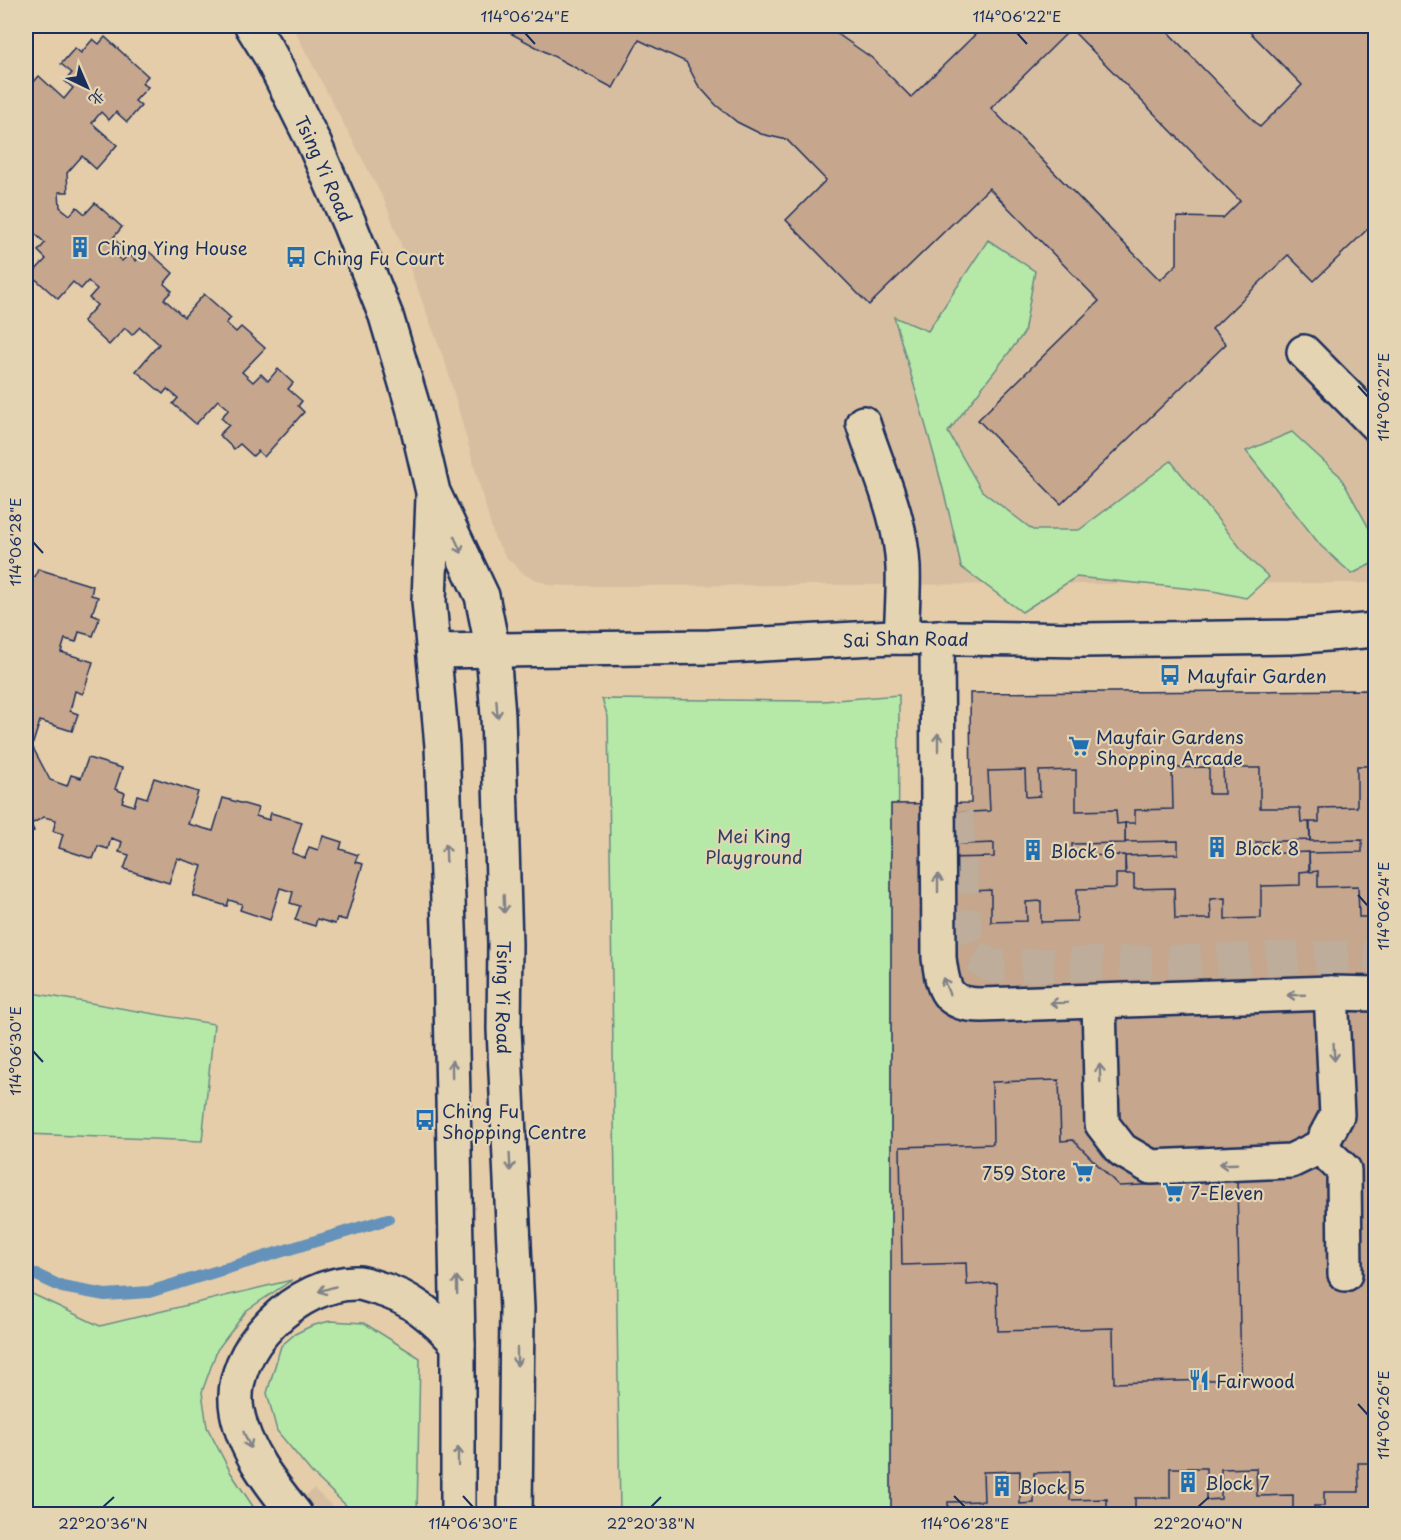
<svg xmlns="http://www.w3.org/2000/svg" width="1401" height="1540" viewBox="0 0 1401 1540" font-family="'Playpen Sans','LXGW WenKai TC',sans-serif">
<rect width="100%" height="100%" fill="#e5cda9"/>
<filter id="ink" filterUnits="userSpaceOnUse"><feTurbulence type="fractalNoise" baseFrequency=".0167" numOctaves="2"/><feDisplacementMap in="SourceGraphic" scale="12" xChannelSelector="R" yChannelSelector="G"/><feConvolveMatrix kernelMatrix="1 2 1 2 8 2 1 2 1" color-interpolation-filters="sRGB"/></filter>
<g filter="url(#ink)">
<g fill="#d8bea0">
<polygon points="292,26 1375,26 1375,583 571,586 549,585 525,575 506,557 494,537 446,365 385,202"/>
<polygon points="314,1489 341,1514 281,1514"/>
</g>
<g fill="#b6e8a8" stroke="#688c83" stroke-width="1.5">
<path d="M 988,240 L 1035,271 L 1024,333 L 948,432 L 982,491 L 1033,530 L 1079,530 L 1171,461 L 1251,561 L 1269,577 L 1246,598 L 1213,591 L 1076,577 L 1022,612 L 961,567 C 944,482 918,400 894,317 L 928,331 Z"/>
<polygon points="1292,432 1340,476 1375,539 1375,562 1352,574 1321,546 1246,451"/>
<polygon points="899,695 896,1514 620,1514 608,717 602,699 823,701"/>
<polygon points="26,992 214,1024 202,1141 26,1134"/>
<polygon points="292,1280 247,1310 217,1350 202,1392 207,1427 231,1473 258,1514 26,1514 26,1291 100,1326"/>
<polygon points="330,1321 364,1323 420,1358 417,1514 369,1514 352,1511 312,1473 277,1431 267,1393 281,1346 295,1334 311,1326"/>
</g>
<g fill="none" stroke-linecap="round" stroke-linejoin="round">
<polyline stroke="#6592ba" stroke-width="12" points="26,1270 62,1287 105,1295 149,1292 388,1219"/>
</g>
<g fill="#c6a68d" stroke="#1b2f5e" stroke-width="1.5" fill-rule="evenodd">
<path d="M 514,26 L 826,26 L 872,58 L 911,97 L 984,26 L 1162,26 L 1260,127 L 1302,85 L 1244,26 L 1376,26 L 1376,221 L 1314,281 L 1288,255 L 1212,329 L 1226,344 L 1061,504 L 978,420 L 1099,301 L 989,188 L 869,305 L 786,220 L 826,180 L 787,140 L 761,134 L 737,122 L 716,105 L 698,85 L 686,62 L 639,40 L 613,88 L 510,33 ZM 1071,29 L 1240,201 L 1223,218 L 1177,217 L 1177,264 L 1160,280 L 991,108 Z"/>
<polygon points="105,37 148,76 142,83 148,87 135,101 141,106 127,122 116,112 109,120 101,112 92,123 117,145 96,169 82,156 67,173 68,192 59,192 60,207 70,215 77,207 85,214 95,203 122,227 113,238 120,245 112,253 122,261 129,254 136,261 146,249 173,273 164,284 172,291 164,299 184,317 204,294 231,318 226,323 236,332 241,327 265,348 242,372 253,382 261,374 268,381 278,369 293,383 288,389 302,401 298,406 304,412 264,457 258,451 253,456 240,444 234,449 219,435 229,425 221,418 229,409 218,400 196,424 173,404 178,398 167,389 163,394 136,371 159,344 140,327 132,335 125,328 109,345 83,321 97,305 89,298 97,289 88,281 81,289 73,282 58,299 31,275 46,259 38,251 45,243 32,231 26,231 26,91 39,76 64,99 73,88 65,81 72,73 61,64 75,48 81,53 93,39 99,44"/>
<polygon points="38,569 93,586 91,595 98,597 92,614 100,617 93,636 79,632 76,642 65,639 61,652 93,662 83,694 75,691 70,711 78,714 72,731 40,721 32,746 50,780 67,786 71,775 81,778 88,758 122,768 115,789 125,793 122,802 134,806 137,795 147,798 154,778 198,792 188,824 213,831 223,798 258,808 256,816 269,820 271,813 302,822 292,853 305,858 309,847 318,850 323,836 342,842 340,849 358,855 355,862 363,864 346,920 337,918 335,924 317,919 315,926 295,920 300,906 290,903 293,892 280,888 270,920 240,910 242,904 229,900 227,906 193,896 202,866 177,858 169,883 124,869 129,855 119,852 122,842 111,838 108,849 98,846 93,859 59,848 63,834 53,831 56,820 44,817 31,824 34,831 26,836 26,641 30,628 26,627 26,583 28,576 35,577"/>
<polygon points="1376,690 1376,1514 891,1514 891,804 971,803 970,693"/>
<polygon points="1357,766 1376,766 1376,917 1359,917 1358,886 1318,887 1318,871 1310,872 1309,853 1362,852 1362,840 1310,841 1310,822 1319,822 1319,808 1357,807"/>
<polygon points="1209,767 1209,794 1224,794 1223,768 1260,768 1260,808 1300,808 1301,822 1309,822 1310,840 1256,842 1256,854 1309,852 1309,871 1300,872 1300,885 1261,886 1261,918 1225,919 1225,898 1210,899 1211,919 1175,919 1174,888 1134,889 1134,874 1126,874 1125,856 1178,854 1178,841 1125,842 1125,823 1135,823 1135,810 1173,809 1172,768"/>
<polygon points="1025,770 1026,797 1040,796 1039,771 1076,770 1076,811 1116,810 1117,824 1125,823 1125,843 1072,844 1072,856 1125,855 1125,874 1116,874 1116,888 1077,889 1077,921 1041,922 1041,901 1026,902 1027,921 991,922 991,890 950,892 942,858 994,857 994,843 942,845 951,813 990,811 988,771"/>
<polygon points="1059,1080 1061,1141 1073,1140 1119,1186 1237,1181 1241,1379 1114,1383 1113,1328 998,1331 997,1283 967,1285 966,1263 902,1265 900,1147 993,1144 992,1082"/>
<polygon points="1358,1463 1376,1463 1376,1514 1314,1514 1314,1506 1324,1506 1324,1492 1359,1492"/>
<polygon points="1170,1468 1206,1468 1206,1500 1221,1499 1221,1469 1256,1468 1257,1496 1293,1495 1293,1510 1302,1510 1302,1514 1125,1514 1125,1512 1135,1511 1135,1498 1170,1498"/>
<polygon points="1020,1471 1020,1504 1034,1503 1034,1473 1070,1472 1070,1500 1107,1499 1107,1514 1116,1514 948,1514 948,1502 984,1501 983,1472"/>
</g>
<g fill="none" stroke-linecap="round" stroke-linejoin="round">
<polyline stroke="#bdad9a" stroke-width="33" stroke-dasharray="33 16" stroke-linecap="butt" points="956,812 966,934 973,956 992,966 1376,956"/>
<defs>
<g id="minor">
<path id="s1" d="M 252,26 L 270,55 L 313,141 L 349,223 L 386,316 L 413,407 L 433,492 L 482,596 L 493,651 L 498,716 L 505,944 L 504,1029 L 517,1309 L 515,1514"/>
<polyline points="1304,352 1376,425"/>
<path d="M 863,423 C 878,470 901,517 903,567 C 904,590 902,614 901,637"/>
<polyline points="433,497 429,601 442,746 450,952 458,1344 458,1514"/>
<path d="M 937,637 L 939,958 C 943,990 946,1005 982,1005 L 1331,993 L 1376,994"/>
<path id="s2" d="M 435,651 L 710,647 L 892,637 L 1083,640 L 1291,637 L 1376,630"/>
<polyline points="1099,1002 1102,1124 1122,1150 1151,1167 1291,1161 1320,1147 1337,1115 1331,993"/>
<polyline points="1320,1147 1344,1170 1345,1274"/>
<path d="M 295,1514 C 271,1484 244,1450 237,1411 C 226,1350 299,1280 359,1283 C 365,1284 371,1286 377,1288 C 411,1297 435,1318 458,1344"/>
</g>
</defs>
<use href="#minor" stroke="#1b2f5e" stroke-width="38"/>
<use href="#minor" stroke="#e5d4b1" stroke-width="33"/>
</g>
<defs><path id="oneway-shaft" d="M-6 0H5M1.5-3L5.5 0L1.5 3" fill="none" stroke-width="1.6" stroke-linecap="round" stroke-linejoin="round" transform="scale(1.5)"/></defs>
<g stroke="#808288">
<use href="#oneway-shaft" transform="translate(458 545) rotate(65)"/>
<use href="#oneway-shaft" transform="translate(497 709) rotate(86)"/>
<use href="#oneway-shaft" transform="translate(938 742) rotate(-90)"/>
<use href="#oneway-shaft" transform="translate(446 853) rotate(-92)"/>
<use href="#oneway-shaft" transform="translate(938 883) rotate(-90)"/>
<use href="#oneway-shaft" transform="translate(504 904) rotate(88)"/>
<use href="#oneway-shaft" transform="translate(946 986) rotate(-112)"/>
<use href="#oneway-shaft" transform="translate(1296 995) rotate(178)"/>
<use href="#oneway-shaft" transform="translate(1059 1003) rotate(179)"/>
<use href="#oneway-shaft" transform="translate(1334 1052) rotate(87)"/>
<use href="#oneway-shaft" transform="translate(452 1069) rotate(-91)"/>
<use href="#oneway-shaft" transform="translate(1100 1073) rotate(-92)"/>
<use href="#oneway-shaft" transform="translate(510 1162) rotate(87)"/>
<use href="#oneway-shaft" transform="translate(1228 1164) rotate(178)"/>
<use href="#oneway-shaft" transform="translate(457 1285) rotate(-91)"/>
<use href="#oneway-shaft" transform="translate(327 1289) rotate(163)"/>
<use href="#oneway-shaft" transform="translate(517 1357) rotate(90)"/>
<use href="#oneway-shaft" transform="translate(247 1440) rotate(67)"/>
<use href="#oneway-shaft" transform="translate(458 1456) rotate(-90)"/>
</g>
</g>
<path fill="none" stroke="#1b2f5e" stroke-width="2" d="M 525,33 L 535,44M 1017,33 L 1027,44M 1358,386 L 1368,397M 33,542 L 43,553M 1358,895 L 1368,906M 33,1051 L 43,1062M 1358,1404 L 1368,1415M 463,1496 L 473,1507M 954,1496 L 965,1507M 103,1507 L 114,1497M 651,1507 L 661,1497M 1198,1507 L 1209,1497"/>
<defs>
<symbol id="building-bare" viewBox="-9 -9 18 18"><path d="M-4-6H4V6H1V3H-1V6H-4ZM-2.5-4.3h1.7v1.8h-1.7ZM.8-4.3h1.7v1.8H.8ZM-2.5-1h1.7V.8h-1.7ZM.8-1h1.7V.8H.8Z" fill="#1f6fb2" stroke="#e5d4b1" stroke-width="2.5" paint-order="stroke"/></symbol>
<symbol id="bus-bare" viewBox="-9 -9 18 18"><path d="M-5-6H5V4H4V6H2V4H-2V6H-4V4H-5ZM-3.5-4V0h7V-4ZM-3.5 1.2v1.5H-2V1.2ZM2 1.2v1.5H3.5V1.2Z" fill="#1f6fb2" stroke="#e5d4b1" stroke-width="2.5" paint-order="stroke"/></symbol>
<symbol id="supermarket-bare" viewBox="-9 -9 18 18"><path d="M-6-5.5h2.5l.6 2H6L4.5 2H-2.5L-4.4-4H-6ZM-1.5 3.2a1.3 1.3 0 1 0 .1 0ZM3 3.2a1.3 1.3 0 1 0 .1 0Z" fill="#1f6fb2" stroke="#e5d4b1" stroke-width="2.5" paint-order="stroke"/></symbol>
<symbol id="restaurant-bare" viewBox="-9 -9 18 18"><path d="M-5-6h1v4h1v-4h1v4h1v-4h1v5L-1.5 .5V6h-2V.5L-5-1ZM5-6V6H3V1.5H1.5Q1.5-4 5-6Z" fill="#1f6fb2" stroke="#e5d4b1" stroke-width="2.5" paint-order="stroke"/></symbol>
</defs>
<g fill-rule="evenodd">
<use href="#building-bare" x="65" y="232" width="30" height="30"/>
<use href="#bus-bare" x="281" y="242" width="30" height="30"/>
<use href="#bus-bare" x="1155" y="660" width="30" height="30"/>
<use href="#supermarket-bare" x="1064" y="731" width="30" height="30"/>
<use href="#building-bare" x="1202" y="832" width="30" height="30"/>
<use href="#building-bare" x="1018" y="835" width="30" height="30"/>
<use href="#bus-bare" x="410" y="1105" width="30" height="30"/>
<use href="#supermarket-bare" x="1068" y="1157" width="30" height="30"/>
<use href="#supermarket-bare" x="1158" y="1177" width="30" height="30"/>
<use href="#restaurant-bare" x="1184" y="1365" width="30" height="30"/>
<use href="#building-bare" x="1173" y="1467" width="30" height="30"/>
<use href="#building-bare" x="987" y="1471" width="30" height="30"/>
</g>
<g text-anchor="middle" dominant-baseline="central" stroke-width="4.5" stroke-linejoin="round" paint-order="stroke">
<g font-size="18" fill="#1b2f5e" stroke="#e5d4b1">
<text stroke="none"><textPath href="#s1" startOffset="160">Tsing Yi Road</textPath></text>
<text stroke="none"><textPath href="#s2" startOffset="471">Sai Shan Road</textPath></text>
<text stroke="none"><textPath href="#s1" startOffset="1020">Tsing Yi Road</textPath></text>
</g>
<g font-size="18" fill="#1b2f5e" stroke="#e5d4b1" text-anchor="start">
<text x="97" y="247">Ching Ying House</text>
<text x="313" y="257">Ching Fu Court</text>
<text x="1187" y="675">Mayfair Garden</text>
<text x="1096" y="736">Mayfair Gardens<tspan x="1096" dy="21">Shopping Arcade</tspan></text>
<text x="1234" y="847">Block 8</text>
<text x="1050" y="850">Block 6</text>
<text x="442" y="1110">Ching Fu<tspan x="442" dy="21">Shopping Centre</tspan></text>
<text x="1066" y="1172" text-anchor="end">759 Store</text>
<text x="1190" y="1192">7-Eleven</text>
<text x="1216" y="1380">Fairwood</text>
<text x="1205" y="1482">Block 7</text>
<text x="1019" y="1486">Block 5</text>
</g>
<g font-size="18" fill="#2a4265" stroke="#e5d4b1">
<text x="754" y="835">Mei King<tspan x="754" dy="21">Playground</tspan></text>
</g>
</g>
<rect width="1401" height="1540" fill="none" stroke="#e5d4b1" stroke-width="66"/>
<g transform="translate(87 87) rotate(136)" stroke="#e5d4b1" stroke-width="4.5" paint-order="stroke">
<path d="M0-4.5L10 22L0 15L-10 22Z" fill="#1b2f5e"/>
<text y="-9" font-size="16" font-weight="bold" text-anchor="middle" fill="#1b2f5e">北</text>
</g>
<rect x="33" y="33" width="1335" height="1474" fill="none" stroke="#1b2f5e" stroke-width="2"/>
<g font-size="15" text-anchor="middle" fill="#1b2f5e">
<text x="525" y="22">114°06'24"E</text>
<text x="1017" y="22">114°06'22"E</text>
<text transform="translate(1384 397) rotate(-90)" y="5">114°06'22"E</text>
<text transform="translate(16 542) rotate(-90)" y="5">114°06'28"E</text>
<text transform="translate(1384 906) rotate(-90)" y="5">114°06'24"E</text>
<text transform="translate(16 1051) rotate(-90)" y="5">114°06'30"E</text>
<text transform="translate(1384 1415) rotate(-90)" y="5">114°06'26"E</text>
<text x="103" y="1529">22°20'36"N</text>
<text x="473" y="1529">114°06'30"E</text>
<text x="651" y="1529">22°20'38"N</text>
<text x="965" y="1529">114°06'28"E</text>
<text x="1198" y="1529">22°20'40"N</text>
</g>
</svg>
